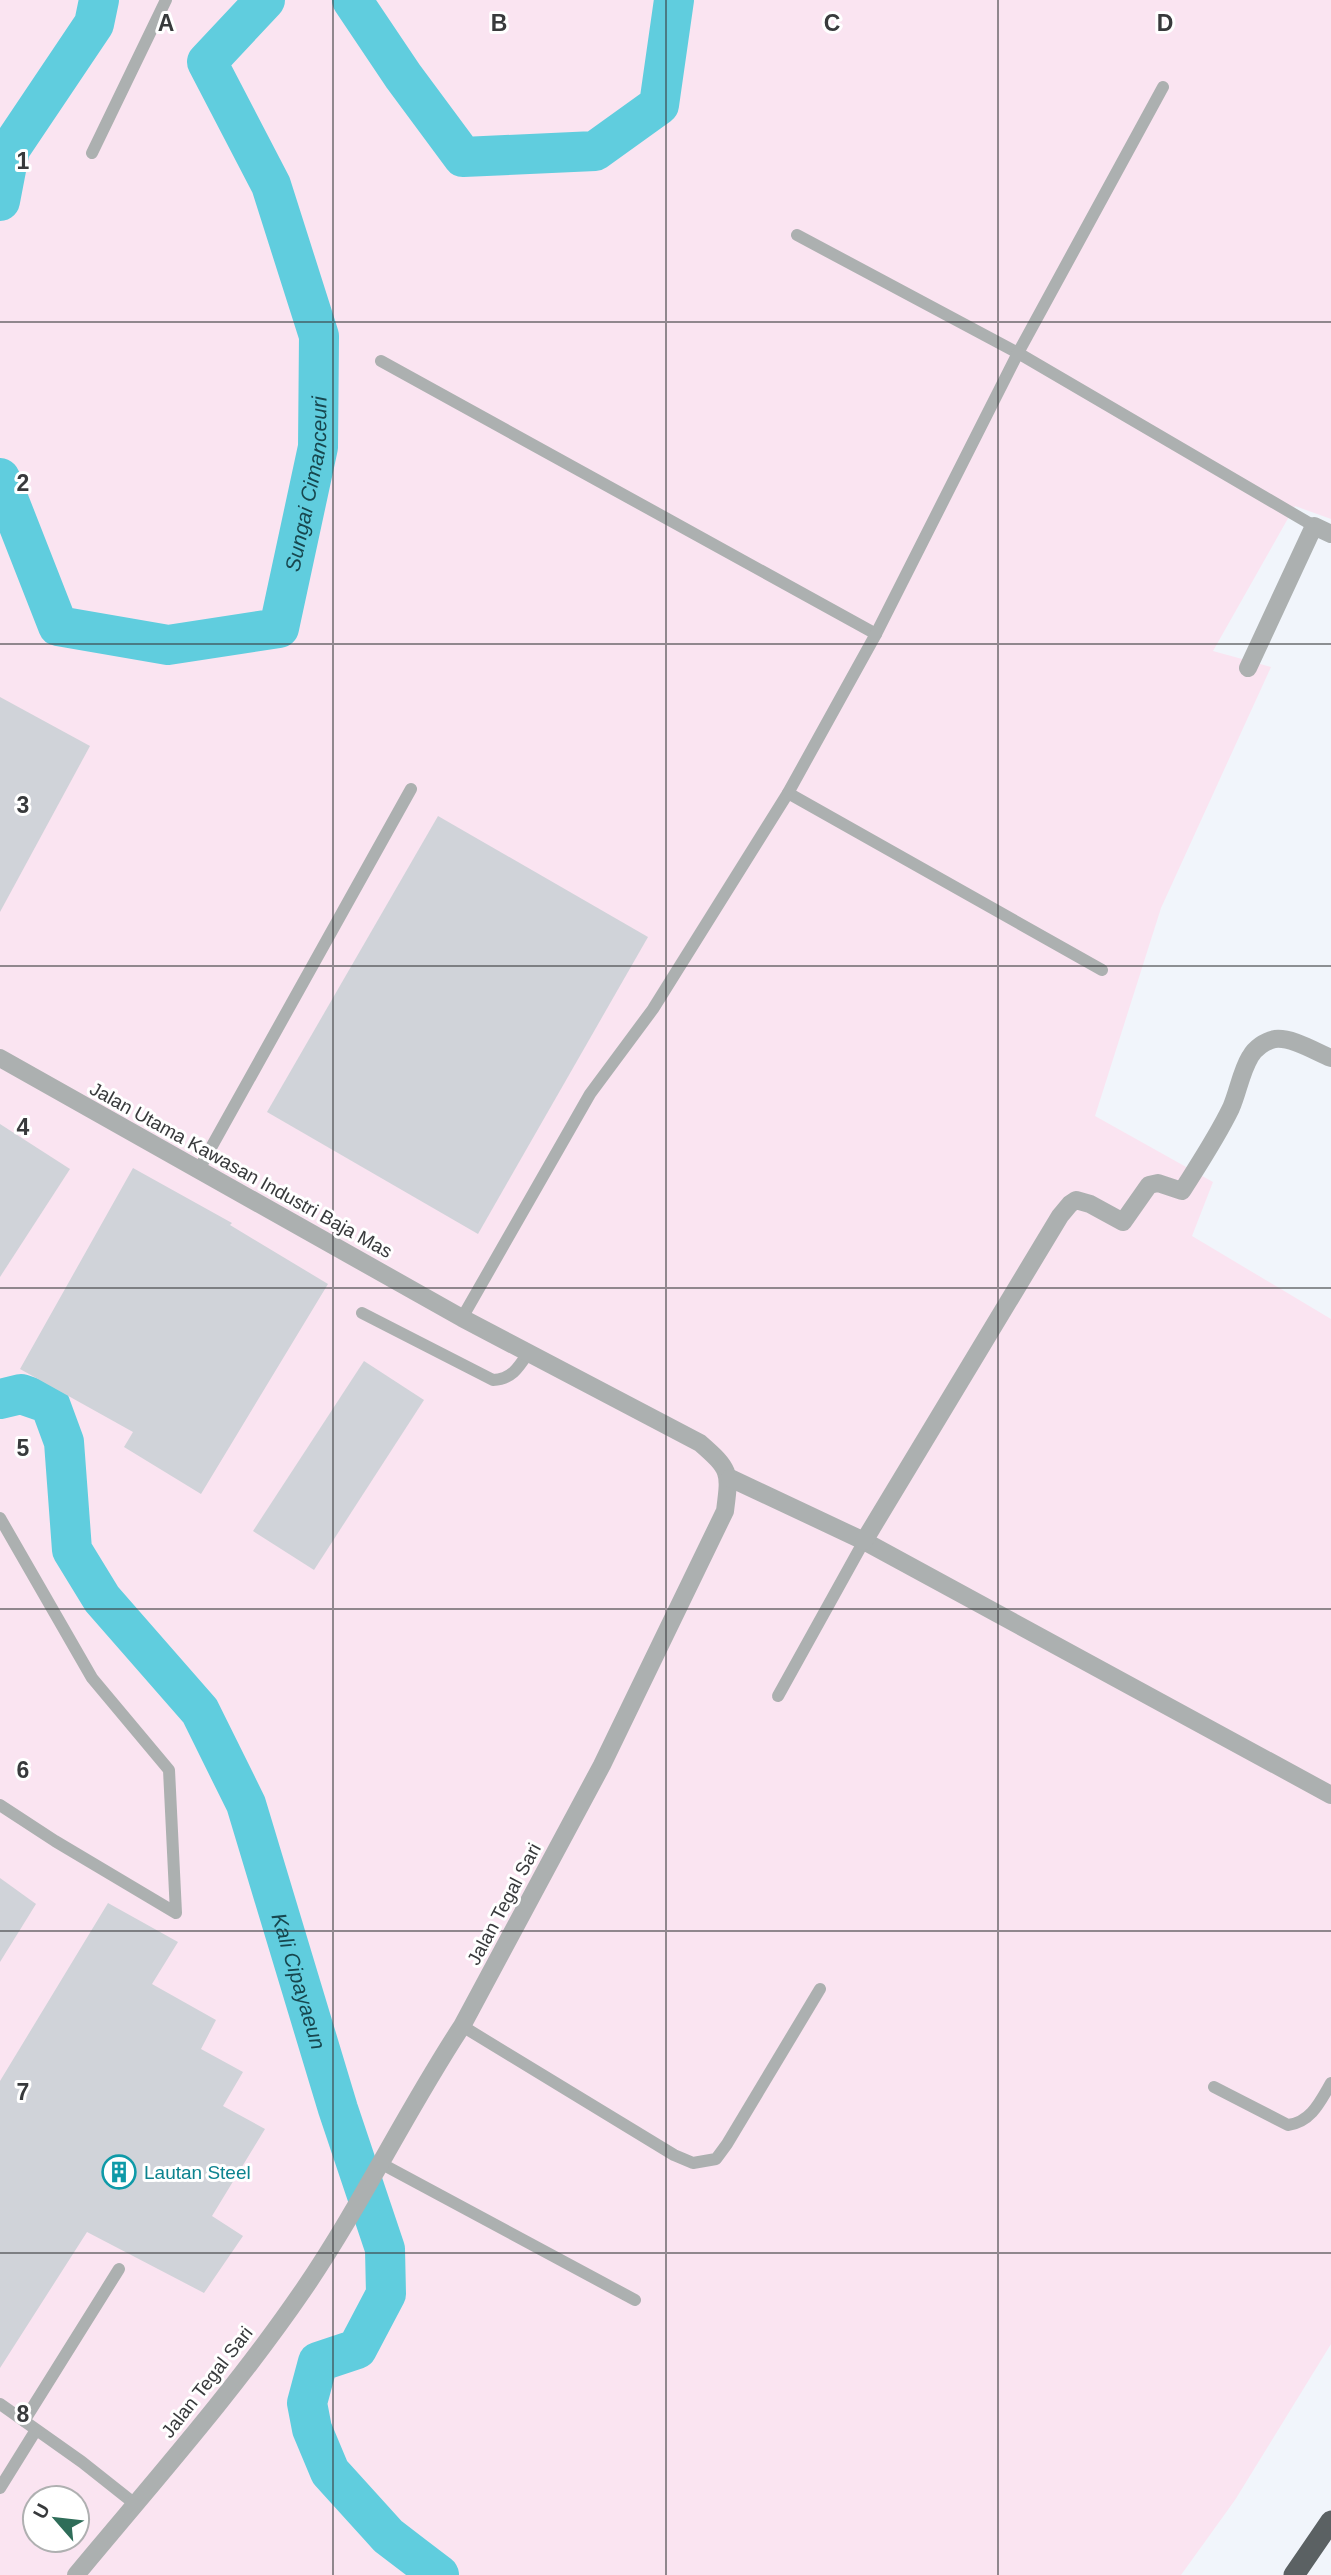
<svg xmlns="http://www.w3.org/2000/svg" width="1331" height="2575" viewBox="0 0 1331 2575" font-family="Helvetica,sans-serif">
<rect width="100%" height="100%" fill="#f1f5fb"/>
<path fill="#fae4f1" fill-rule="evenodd" d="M 0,0 L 1331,0 L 1331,519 L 1295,506 L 1213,651 L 1271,667 L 1161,908 L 1095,1116 L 1213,1182 L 1192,1236 L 1331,1319 L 1331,2344 L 1235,2500 L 1181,2575 L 0,2575 ZM 35,2498 L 77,2498 L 77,2540 L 35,2540 Z"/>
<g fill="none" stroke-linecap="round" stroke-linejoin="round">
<g stroke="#60cdde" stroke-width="40">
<polyline points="352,0 403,76 463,157 595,151 659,105 674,0"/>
<polyline points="0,201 10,149 94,24 99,0"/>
<path id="s1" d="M 0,478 L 58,626 L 168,645 L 279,628 L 318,447 L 319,336 L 271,185 L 207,62 L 265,0"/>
<path id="s2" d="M 0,1399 L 21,1394 L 50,1404 L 64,1442 L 72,1550 L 102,1599 L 200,1711 L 246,1804 L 338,2109 L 385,2249 L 386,2294 L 357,2349 L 318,2362 L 307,2403 L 312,2429 L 330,2472 L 388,2536 L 439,2575"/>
</g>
</g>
<g fill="#d0d3d9">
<polygon points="0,697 90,746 0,912"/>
<polygon points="438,816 648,937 478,1234 267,1112"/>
<polygon points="0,1124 70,1169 0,1277"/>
<polygon points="133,1168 232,1223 230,1225 328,1284 201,1494 124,1447 133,1432 20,1369"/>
<polygon points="364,1361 424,1400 314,1570 253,1531"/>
<polygon points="0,1878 36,1904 0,1962"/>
<polygon points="108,1903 178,1942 152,1984 216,2020 201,2049 243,2072 223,2106 265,2129 212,2216 243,2236 204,2293 87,2232 0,2368 0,2081"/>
</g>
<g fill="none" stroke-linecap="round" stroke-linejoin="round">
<g stroke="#acb0b0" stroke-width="12">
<polyline points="92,153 166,0"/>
<polyline points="797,235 1018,353 1163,87"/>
<polyline points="381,361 876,634"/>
<polyline points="788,793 1102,970"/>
<polyline points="198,1171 411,789"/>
<path d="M 362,1313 L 493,1380 C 512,1379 519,1367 528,1353"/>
<polyline points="462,1318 590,1094 653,1009 788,793 876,634 1018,353 1314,526"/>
<polyline points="0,1518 92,1678 169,1770 176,1913 55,1841 0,1805"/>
<polyline points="778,1696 864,1541"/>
<polyline points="462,2026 674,2155 693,2163 716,2159 727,2144 820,1989"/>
<path d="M 1214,2087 L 1288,2125 C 1311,2122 1320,2102 1331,2083"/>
<polyline points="382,2164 635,2300"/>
<polyline points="0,2404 82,2462 135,2504"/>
<polyline points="24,2421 119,2269"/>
<polyline points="0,2488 36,2430"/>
</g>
<g stroke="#acb0b0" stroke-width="18">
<polyline points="1248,668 1314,526 1331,534"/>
<path d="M 0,1058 L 462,1318 L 700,1443 C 731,1470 730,1472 725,1511 L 602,1765 L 462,2026 C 406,2111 362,2204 304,2289 C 235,2390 154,2481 76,2575"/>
<polyline points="730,1478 864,1541 1331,1795"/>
<path d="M 864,1541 L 1060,1216 L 1070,1204 L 1076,1200 L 1090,1204 L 1123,1222 L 1149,1185 L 1158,1183 L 1182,1191 C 1199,1164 1217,1137 1231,1108 C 1238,1092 1241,1072 1250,1057 C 1255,1048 1265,1041 1275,1039 C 1292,1037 1316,1052 1331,1058"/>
</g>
<polyline stroke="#5b6163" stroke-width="21" points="1294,2575 1331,2521"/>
</g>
<path fill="none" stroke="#383a3c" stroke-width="2" stroke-opacity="0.55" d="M 333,0 L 333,2575M 666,0 L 666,2575M 998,0 L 998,2575M 0,322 L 1331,322M 0,644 L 1331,644M 0,966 L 1331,966M 0,1288 L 1331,1288M 0,1609 L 1331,1609M 0,1931 L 1331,1931M 0,2253 L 1331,2253"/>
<defs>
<symbol id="building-ring" viewBox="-11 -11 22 22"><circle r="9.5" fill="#fff" stroke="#0f9aa8" stroke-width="1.5"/><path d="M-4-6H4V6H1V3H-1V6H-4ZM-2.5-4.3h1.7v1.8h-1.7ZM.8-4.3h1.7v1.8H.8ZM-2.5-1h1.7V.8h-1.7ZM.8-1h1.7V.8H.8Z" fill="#0f9aa8"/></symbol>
</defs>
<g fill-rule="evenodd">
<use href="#building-ring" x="100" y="2153" width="38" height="38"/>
</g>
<g text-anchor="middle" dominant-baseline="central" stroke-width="6" stroke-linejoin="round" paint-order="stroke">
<g font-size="19" fill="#383a3c" stroke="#fff">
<text transform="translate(241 1170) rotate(29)">Jalan Utama Kawasan Industri Baja Mas</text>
<text transform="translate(504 1904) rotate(-62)">Jalan Tegal Sari</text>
<text transform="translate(207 2382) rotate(-52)">Jalan Tegal Sari</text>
</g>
<g font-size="19" fill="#0d838f" stroke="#fff" text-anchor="start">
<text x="144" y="2172">Lautan Steel</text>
</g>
<g font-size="21" font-style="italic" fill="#17474f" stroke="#fff">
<text stroke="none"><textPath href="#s1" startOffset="530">Sungai Cimanceuri</textPath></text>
<text stroke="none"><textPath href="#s2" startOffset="696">Kali Cipayaeun</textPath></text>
</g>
</g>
<g font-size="23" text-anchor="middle" font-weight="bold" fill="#383a3c" stroke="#fff" stroke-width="6" stroke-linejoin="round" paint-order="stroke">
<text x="166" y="31">A</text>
<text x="499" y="31">B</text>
<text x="832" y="31">C</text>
<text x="1165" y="31">D</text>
<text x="23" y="169">1</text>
<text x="23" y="491">2</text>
<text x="23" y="813">3</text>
<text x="23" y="1135">4</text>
<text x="23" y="1456">5</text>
<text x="23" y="1778">6</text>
<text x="23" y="2100">7</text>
<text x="23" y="2422">8</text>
</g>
<g transform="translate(56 2519) rotate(298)"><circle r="33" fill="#ffffff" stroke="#afb0b1" stroke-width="2"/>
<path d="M0-5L12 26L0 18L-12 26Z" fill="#2f6d59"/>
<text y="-10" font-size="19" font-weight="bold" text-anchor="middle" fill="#383a3c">U</text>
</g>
</svg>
